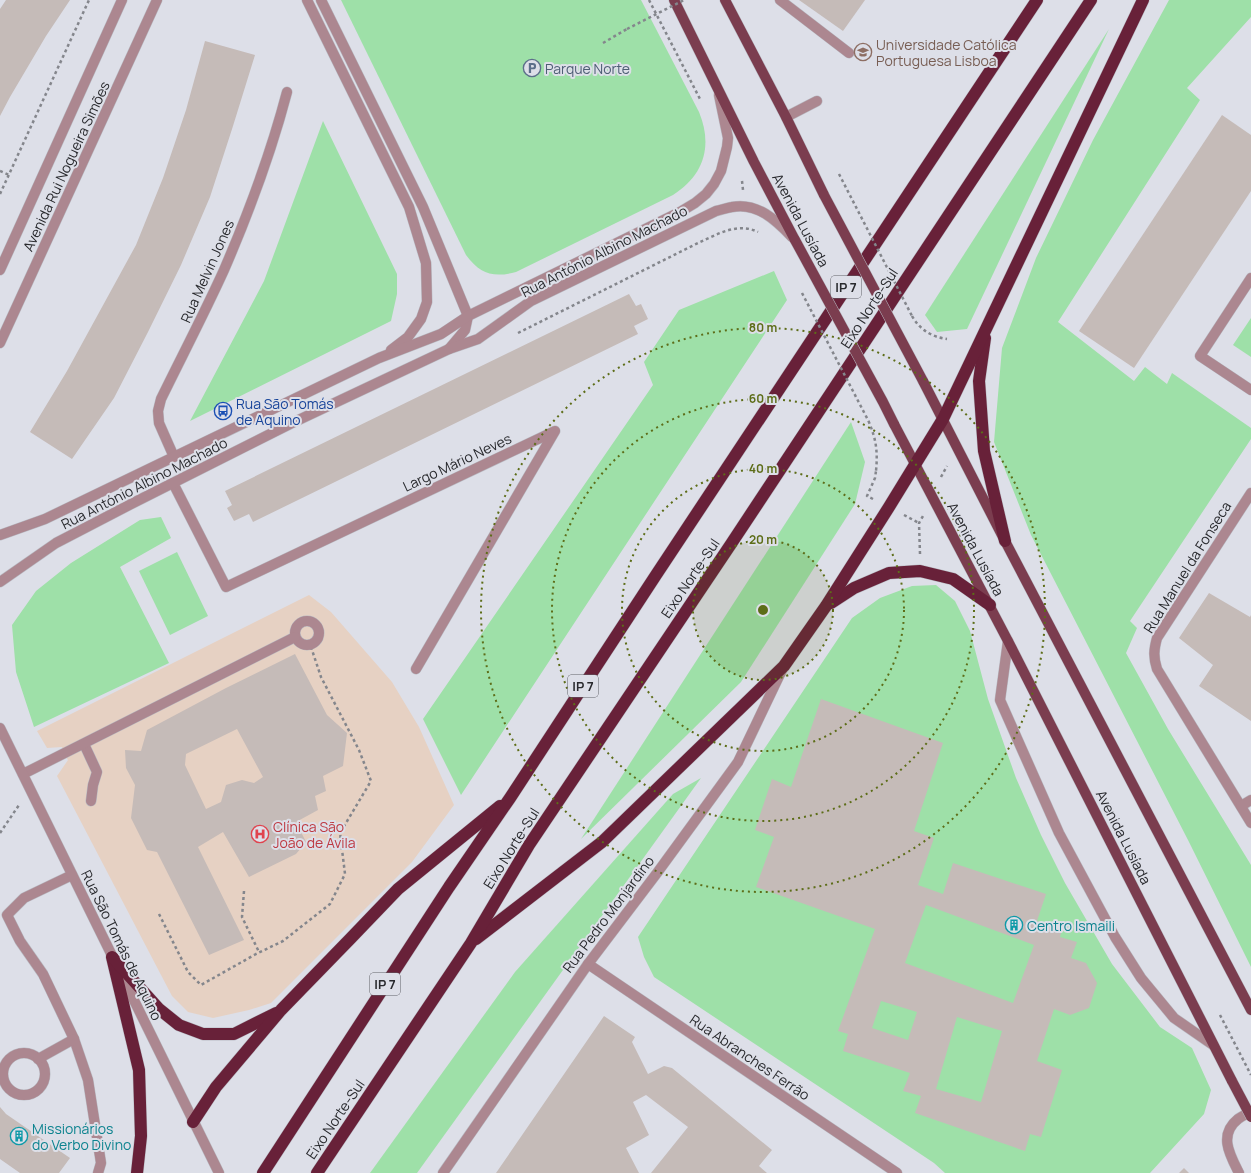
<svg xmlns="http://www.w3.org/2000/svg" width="1251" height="1173" viewBox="0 0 1251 1173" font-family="Manrope,sans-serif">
<rect width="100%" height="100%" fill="#dddfe8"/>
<polygon fill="#e6d1c3" points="309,595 331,612 392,682 419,727 454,805 412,862 271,1003 249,1010 213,1018 188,1012 172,996 57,776 68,760 64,754 62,747 47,748 37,731"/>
<g fill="#9ee0a8">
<path d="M 341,0 L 641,0 L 699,112 C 713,146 704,175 673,195 L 516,272 C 493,278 480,274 466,255 Z"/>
<polygon points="1169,0 1251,0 1251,17 1187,88 1200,100 1058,322 1134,381 1145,367 1167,384 1172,373 1251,428 1251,439 1130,621 1137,628 1126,653 1168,729 1251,865 1251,967 1188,840 1031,535 994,442 1002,348 1036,258 1093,140"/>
<polygon points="1109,29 967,329 937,332 925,315"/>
<polygon points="323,121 397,274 397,294 391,321 190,421 264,281"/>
<polygon points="774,271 787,300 461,795 423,719 653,385 644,362 679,310"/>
<polygon points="1251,318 1251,357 1233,345"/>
<polygon points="851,422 865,462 855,504 741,682 581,839"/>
<polygon points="161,517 171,538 120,567 169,663 34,727 16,672 12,625 36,591 71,563 140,520"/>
<polygon points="177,552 208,616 170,635 139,571"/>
<polygon points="936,585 955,601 970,631 988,699 1016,778 1041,835 1065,883 1112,964 1160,1027 1192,1048 1211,1090 1204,1114 1150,1173 945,1173 934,1163 654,977 644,957 638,937 852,618 880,598 912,586"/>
<polygon points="701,778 417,1173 370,1173 515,972 673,794"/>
</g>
<g fill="#c5bbb8" fill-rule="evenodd">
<polygon points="6,0 70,0 46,36 10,97 0,116 0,9"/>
<polygon points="799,0 865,0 843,31"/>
<polygon points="205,41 255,55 233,126 210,197 181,265 148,332 114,398 72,459 30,432 67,371 136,245 163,178 186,110"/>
<polygon points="1222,115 1251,135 1251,191 1134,368 1079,331"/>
<polygon points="629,294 636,306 641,304 648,319 634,326 638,334 253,522 249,514 234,521 227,508 232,505 225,491"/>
<polygon points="1209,593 1250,617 1251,615 1251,721 1199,686 1213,665 1179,638"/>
<path d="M 295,654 L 327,715 L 347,733 L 343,766 L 323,776 L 326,791 L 315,796 L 318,810 L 296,822 L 306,842 L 296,854 L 249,877 L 223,832 L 198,847 L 244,940 L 209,955 L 157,852 L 147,850 L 131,818 L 135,785 L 126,768 L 125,750 L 141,751 L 147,730 L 226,688 ZM 237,729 L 263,777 L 254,783 L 242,780 L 226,785 L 221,802 L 206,809 L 185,765 L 186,754 Z"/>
<path d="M 821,699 L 943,743 L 914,831 L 934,838 L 918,885 L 943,894 L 953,863 L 1046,894 L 1037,921 L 1062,929 L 1060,937 L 1077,942 L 1071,958 L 1086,963 L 1097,983 L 1089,1008 L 1070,1015 L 1054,1009 L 1037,1061 L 1062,1070 L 1041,1137 L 1030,1134 L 1025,1151 L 915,1113 L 921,1096 L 903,1091 L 910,1073 L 843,1051 L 848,1034 L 838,1031 L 875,929 L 756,887 L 774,837 L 755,830 L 772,779 L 791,787 ZM 926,905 L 1034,945 L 1013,1003 L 905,963 ZM 881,1001 L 917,1012 L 908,1040 L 872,1028 ZM 957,1017 L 1002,1031 L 981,1102 L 936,1089 Z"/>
<polygon points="604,1016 635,1037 632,1042 648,1074 664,1066 672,1068 772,1150 759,1166 767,1173 651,1173 688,1127 646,1095 633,1102 649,1135 626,1148 639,1173 496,1173"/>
<polygon points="0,1107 6,1114 70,1158 59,1173 20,1173 0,1159"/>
<polygon points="1184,1168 1189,1173 1179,1173"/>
</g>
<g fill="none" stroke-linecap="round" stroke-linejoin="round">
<defs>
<g id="lane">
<polyline points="780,0 849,53"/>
<polyline points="786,117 817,101"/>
<circle cx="307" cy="633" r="12"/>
<polyline points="1008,641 1000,700 1059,833 1115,937 1141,978 1174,1018 1213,1045"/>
<polyline points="84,744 97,772 93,785 91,801"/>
<polyline points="23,774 295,637"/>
<polyline points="72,875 24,898 7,915 20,941 43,974 74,1039 88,1080 101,1163 98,1173"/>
<circle cx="24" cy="1074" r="21"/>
<polyline points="38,1059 74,1039"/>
</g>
<g id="street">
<polyline points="307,0 409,207 426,263 427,302 421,319 408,337 391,350"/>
<polyline points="321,0 423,207 468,316 465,330 449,349"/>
<polyline points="0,270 122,0"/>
<polyline points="1251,278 1200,356 1251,390"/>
<polyline points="0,343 157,0"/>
<path d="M 174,457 L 159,423 L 158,411 L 161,399 C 182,356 204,314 224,270 C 249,212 271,153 287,92"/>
<polyline points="173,483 226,587 555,431 416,669"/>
<path d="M 1251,493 L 1157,638 C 1154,649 1153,657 1157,669 L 1251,823"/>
<polyline points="0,535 45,519 379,358 441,334 468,316 680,212 695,203 706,194 714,184 721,171 727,147 728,138 719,95"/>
<path d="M 0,582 L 56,543 L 137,501 L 290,424 L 449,349 L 478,339 L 531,301 L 716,211 C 721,210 726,208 732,207 C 757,202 776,220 792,237"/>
<polyline points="0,728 219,1173"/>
<polyline points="1241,806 1251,800"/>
<polyline points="588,964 897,1173"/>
<polyline points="443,1173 588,964 657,873 738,762 782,670"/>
<path d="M 1239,1173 C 1230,1155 1218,1135 1238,1119 C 1242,1116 1247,1114 1251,1111"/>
</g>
<g id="primary">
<polyline points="674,0 754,162 795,240"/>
<polyline points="725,0 786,117 824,195"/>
<polyline points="923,381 1005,541 1251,1010"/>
<polyline points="894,424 1008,641 1232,1081"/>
</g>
<g id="highway">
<polyline points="985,338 979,381 984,451 1005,541"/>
<polyline points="831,603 854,588 889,573 920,571 953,579 990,605"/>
<polyline points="476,939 602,842 784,666 826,606 889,507 943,419 1143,0"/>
<polyline points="112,957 139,1070 141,1136 137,1173"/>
<polyline points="113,958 159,1009 179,1025 203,1034 234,1034 276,1013"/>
<polyline points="193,1122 216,1087 281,1010 351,938 398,889 500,806"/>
<polyline points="263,1173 449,887 510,798 656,575 1037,0"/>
<polyline points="317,1173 471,943 529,845 731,544 1091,0"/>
</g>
</defs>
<use href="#lane" stroke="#b9bbc3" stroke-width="11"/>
<use href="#street" stroke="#b9bbc3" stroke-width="11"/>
<use href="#primary" stroke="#b9bbc3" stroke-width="11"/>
<use href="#highway" stroke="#b9bbc3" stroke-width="13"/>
<g stroke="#84868c" stroke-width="2.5" stroke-dasharray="3 3" stroke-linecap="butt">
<polyline points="649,0 701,101"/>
<polyline points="603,43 627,29"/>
<polyline points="0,171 9,175"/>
<polyline points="742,181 743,190"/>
<polyline points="0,194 89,0"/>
<path d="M 912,316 C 920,330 932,337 947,339"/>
<path d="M 518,333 L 700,242 C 718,234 738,222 758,232"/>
<polyline points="941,477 947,466"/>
<polyline points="873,499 867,496 875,478 876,471"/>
<polyline points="904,515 919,523"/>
<polyline points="920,554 919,523 923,516"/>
<polyline points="0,833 19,805"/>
<polyline points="244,891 242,917 259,952"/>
<polyline points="159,914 188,972 201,985 256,954 283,941 330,904 345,874 340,833 371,781 359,750 321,677 310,644"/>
<polyline points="1220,1015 1251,1075"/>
</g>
<use href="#lane" stroke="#ac8790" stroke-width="10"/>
<use href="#street" stroke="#ac8790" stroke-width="10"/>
<use href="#primary" stroke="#7b3d4f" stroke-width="10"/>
<use href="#highway" stroke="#682139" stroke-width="12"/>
<defs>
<g id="primary-bridge">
<polyline points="824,195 923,381"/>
<polyline points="795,240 883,402 894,424"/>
<polyline points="1232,1081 1251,1117"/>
</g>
</defs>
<use href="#primary-bridge" stroke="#b9bbc3" stroke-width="11" stroke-linecap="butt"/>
<g stroke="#84868c" stroke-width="2.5" stroke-dasharray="3 3" stroke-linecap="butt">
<polyline points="627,29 684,0"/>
<polyline points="839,174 912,316"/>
<path d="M 802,293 L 868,420 C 876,438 878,451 876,471"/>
</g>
<use href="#primary-bridge" stroke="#7b3d4f" stroke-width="10"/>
</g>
<circle cx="763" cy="610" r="70" fill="#5d6d18" fill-opacity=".12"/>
<g fill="none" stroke="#5d6d18" stroke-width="2" stroke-dasharray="2 4">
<circle cx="763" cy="610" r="70"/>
<circle cx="763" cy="610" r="141"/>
<circle cx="763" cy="610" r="211"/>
<circle cx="763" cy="610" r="282"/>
</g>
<defs>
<symbol id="university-ring" viewBox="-11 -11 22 22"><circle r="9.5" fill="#dddfe8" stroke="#8d6e63" stroke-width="1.5"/><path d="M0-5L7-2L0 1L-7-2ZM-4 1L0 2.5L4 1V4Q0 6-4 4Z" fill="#8d6e63"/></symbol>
<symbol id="parking-ring" viewBox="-11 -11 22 22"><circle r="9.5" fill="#dddfe8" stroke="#5c6f8a" stroke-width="1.5"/><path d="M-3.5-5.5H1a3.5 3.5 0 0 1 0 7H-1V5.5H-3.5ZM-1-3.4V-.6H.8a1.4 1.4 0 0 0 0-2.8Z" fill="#5c6f8a"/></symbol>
<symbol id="bus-ring" viewBox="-11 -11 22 22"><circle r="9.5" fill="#dddfe8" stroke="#1a4fb4" stroke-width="1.5"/><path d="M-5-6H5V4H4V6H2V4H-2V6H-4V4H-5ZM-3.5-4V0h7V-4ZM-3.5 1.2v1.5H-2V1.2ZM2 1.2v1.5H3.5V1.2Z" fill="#1a4fb4"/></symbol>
<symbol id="hospital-ring" viewBox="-11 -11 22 22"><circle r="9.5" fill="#dddfe8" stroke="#e0444e" stroke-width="1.5"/><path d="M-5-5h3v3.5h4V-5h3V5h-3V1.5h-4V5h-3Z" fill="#e0444e"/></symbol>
<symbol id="building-ring" viewBox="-11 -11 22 22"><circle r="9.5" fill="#dddfe8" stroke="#0f9aa8" stroke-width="1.5"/><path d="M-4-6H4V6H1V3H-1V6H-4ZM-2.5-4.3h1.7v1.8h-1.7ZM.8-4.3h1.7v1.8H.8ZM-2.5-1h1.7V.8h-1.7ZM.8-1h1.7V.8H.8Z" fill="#0f9aa8"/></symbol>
</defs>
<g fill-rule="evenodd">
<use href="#university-ring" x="853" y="42" width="20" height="20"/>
<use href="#parking-ring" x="522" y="58" width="20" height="20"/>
<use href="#bus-ring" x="213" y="401" width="20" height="20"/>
<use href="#hospital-ring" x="250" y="824" width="20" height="20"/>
<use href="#building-ring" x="1004" y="915" width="20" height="20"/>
<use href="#building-ring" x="9" y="1126" width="20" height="20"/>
</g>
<g text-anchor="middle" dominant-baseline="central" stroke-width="4" stroke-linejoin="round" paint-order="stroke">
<g fill="#dddfe8" stroke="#5f6066" stroke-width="1">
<rect x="831" y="276" width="30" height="22" rx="3"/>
<rect x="568" y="675" width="30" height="22" rx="3"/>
<rect x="370" y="973" width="30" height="22" rx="3"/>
</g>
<g font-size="13" font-weight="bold" fill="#292a2e">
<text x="846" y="287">IP 7</text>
<text x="583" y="686">IP 7</text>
<text x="385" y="984">IP 7</text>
</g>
<g font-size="14" fill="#785e54" stroke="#dddfe8" text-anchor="start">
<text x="876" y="44">Universidade Católica<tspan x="876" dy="16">Portuguesa Lisboa</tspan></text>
</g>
<g font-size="14" fill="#4e5e75" stroke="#dddfe8" text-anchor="start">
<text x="545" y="68">Parque Norte</text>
</g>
<g font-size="14" fill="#292a2e" stroke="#dddfe8">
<text transform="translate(66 166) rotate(-65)">Avenida Rui Nogueira Simões</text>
<text transform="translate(801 220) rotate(62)">Avenida Lusíada</text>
<text transform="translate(604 251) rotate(-27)">Rua António Albino Machado</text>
<text transform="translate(207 271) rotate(-66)">Rua Melvin Jones</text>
<text transform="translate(869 308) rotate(-57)">Eixo Norte-Sul</text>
<text transform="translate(457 462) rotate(-25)">Largo Mário Neves</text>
<text transform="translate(144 483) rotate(-27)">Rua António Albino Machado</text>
<text transform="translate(976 549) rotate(62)">Avenida Lusíada</text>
<text transform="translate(1187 567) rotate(-58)">Rua Manuel da Fonseca</text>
<text transform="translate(690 578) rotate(-56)">Eixo Norte-Sul</text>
<text transform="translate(1124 837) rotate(63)">Avenida Lusíada</text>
<text transform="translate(511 848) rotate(-58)">Eixo Norte-Sul</text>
<text transform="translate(608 914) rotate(-53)">Rua Pedro Monjardino</text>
<text transform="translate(122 945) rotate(64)">Rua São Tomás de Aquino</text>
<text transform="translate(750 1057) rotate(34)">Rua Abranches Ferrão</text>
<text transform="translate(335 1119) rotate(-56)">Eixo Norte-Sul</text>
</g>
<g font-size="14" fill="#164399" stroke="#dddfe8" text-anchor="start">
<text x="236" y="403">Rua São Tomás<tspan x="236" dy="16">de Aquino</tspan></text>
</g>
<g font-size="14" fill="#be3a42" stroke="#dddfe8" text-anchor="start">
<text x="273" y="826">Clínica São<tspan x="273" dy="16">João de Ávila</tspan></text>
</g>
<g font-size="14" fill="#0d838f" stroke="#dddfe8" text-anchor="start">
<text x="1027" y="925">Centro Ismaili</text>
<text x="32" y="1128">Missionários<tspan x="32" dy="16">do Verbo Divino</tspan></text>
</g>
</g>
<circle cx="763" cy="610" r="6" fill="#5d6d18" stroke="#dddfe8" stroke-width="2"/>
<g font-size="12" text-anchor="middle" font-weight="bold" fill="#5d6d18" stroke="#dddfe8" stroke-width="4" stroke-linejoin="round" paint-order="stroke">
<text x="763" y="332">80 m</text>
<text x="763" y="403">60 m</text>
<text x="763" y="473">40 m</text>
<text x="763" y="544">20 m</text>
</g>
</svg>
